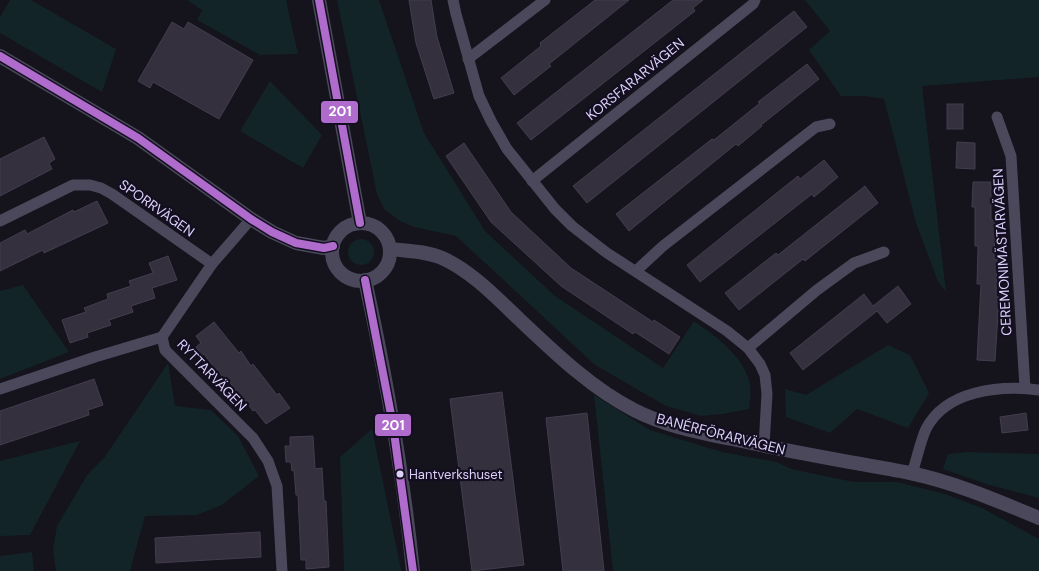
<svg xmlns="http://www.w3.org/2000/svg" width="1039" height="571" viewBox="0 0 1039 571" font-family="'DM Sans',sans-serif">
<rect width="100%" height="100%" fill="#15131c"/>
<g fill="#122427">
<polygon points="10,0 31,0 116,49 102,92 0,33 0,17"/>
<polygon points="187,0 286,0 298,54 260,55 197,20 202,10"/>
<path d="M 337,0 L 379,0 L 424,133 L 485,231 L 555,296 L 663,368 L 694,321 C 716,336 745,357 750,385 C 751,393 750,401 749,409 L 723,414 L 701,416 L 666,406 L 595,365 L 456,236 L 414,227 L 400,221 L 385,210 L 377,194 Z"/>
<polygon points="805,0 1039,0 1039,77 922,86 946,292 938,282 916,223 884,99 864,96 841,96 809,50 830,31"/>
<polygon points="270,81 322,135 303,168 240,131"/>
<circle cx="361" cy="252" r="13"/>
<polygon points="23,285 69,352 0,379 0,291"/>
<polygon points="888,345 910,355 929,393 908,428 857,409 830,433 786,417 785,389 806,395"/>
<polygon points="168,363 175,406 211,410 238,436 259,476 222,505 197,515 145,516 130,571 56,571 53,549 57,526 87,475 104,458"/>
<polygon points="594,395 650,430 722,452 777,462 791,469 854,482 897,482 945,494 982,508 1039,539 1039,571 613,571"/>
<polygon points="372,429 401,569 401,571 344,571 340,457"/>
<polygon points="80,441 30,535 0,536 0,461"/>
<polygon points="967,452 1039,454 1039,498 986,484 943,469 948,454"/>
<polygon points="32,552 34,571 0,571 0,556"/>
</g>
<g fill="#35303e" stroke="#433d4f">
<polygon points="409,0 431,0 437,37 454,93 434,99 416,43"/>
<polygon points="595,0 629,0 549,64 551,66 514,95 501,78 541,46 540,43"/>
<polygon points="673,0 703,0 693,8 695,11 531,140 517,123"/>
<polygon points="794,11 807,27 587,203 573,186"/>
<polygon points="172,22 184,29 188,22 253,60 219,119 153,82 150,88 138,81"/>
<polygon points="807,64 819,79 761,125 762,126 738,146 736,144 629,231 616,214 712,139 714,140 760,103 758,102"/>
<rect x="947" y="104" width="16" height="25"/>
<polygon points="44,137 55,159 49,163 52,169 0,196 0,159"/>
<polygon points="957,142 975,143 975,169 956,168"/>
<polygon points="464,143 511,212 571,268 653,322 654,320 680,337 669,354 635,332 633,334 561,286 491,222 446,156"/>
<polygon points="824,160 838,177 814,197 812,194 700,282 687,265 798,176 800,179"/>
<polygon points="973,182 991,182 991,220 995,220 994,259 997,259 996,297 999,297 995,361 977,360 981,284 977,284 978,246 975,246 975,207 972,207"/>
<polygon points="865,186 878,203 805,261 803,259 739,310 725,293 776,253 778,255"/>
<polygon points="97,201 108,223 44,253 43,250 0,271 0,243 25,230 27,234 73,210 74,212"/>
<polygon points="168,256 177,280 152,288 155,298 131,306 133,312 109,320 111,325 87,333 88,337 70,343 62,320 86,312 84,308 108,299 107,294 131,286 129,281 153,273 149,263"/>
<polygon points="898,286 911,304 887,323 877,311 803,370 790,353 864,294 873,306"/>
<polygon points="214,322 239,353 241,351 251,366 253,364 277,395 279,393 290,408 266,424 255,410 253,411 242,396 240,397 229,381 227,383 217,369 216,370 204,354 202,356 196,347 201,343 196,336"/>
<polygon points="94,379 103,405 88,410 89,415 0,445 0,411"/>
<polygon points="502,392 524,565 472,571 450,399"/>
<polygon points="587,413 604,571 563,571 546,418"/>
<polygon points="1026,413 1028,430 1002,433 1000,417"/>
<polygon points="313,436 315,469 322,468 324,501 326,501 329,567 306,569 306,560 301,560 298,495 296,495 294,470 292,471 291,462 286,462 285,446 290,446 290,437"/>
<polygon points="260,532 261,557 156,563 155,538"/>
</g>
<g fill="none" stroke-linecap="round" stroke-linejoin="round">
<g stroke="#4b485c" stroke-width="11">
<polyline points="453,0 456,14 479,96 491,121 507,149 555,209 572,226 607,253 727,331 748,348 760,364 765,375 767,394 764,446"/>
<polyline points="468,59 545,0"/>
<polyline points="997,117 1011,156 1025,388"/>
<polyline points="532,181 753,4 755,0"/>
<polyline points="251,219 212,264 162,337 165,350 253,438 268,461 277,486 282,571"/>
<polyline points="0,221 73,185 90,185 101,188 112,194 212,264"/>
<polyline points="637,270 663,246 816,127 830,124"/>
<polyline points="748,348 817,290 854,263 884,252"/>
<polyline points="0,389 95,357 162,337"/>
<path d="M 912,473 C 917,459 920,442 926,429 C 946,390 1000,385 1039,390"/>
</g>
<g stroke="#4b485c" stroke-width="14">
<polyline points="319,0 360,223"/>
<polyline points="0,56 138,138 251,219 272,232 296,243 324,248 333,246"/>
<circle cx="361" cy="252" r="29"/>
<path d="M 390,249 C 407,251 426,251 442,258 C 470,270 497,298 519,319 C 554,352 591,388 634,410 C 665,426 698,432 732,439 C 791,452 851,462 910,473 C 954,482 998,501 1039,518"/>
<path d="M 365,280 C 386,376 403,473 413,571"/>
</g>
<defs>
<g id="bus-1">
<polyline points="319,0 360,223"/>
<polyline points="0,56 138,138 251,219 272,232 296,243 324,248 333,246"/>
<polyline points="365,280 393,425 413,571"/>
</g>
</defs>
<use href="#bus-1" stroke="#140f20" stroke-width="11"/>
<use href="#bus-1" stroke="#b06ccc" stroke-width="8"/>
</g>
<circle fill="#dcd1fb" stroke="#140f20" stroke-width="2" cx="400" cy="474" r="4.5"/>
<g text-anchor="middle" dominant-baseline="central" stroke-width="4.5" stroke-linejoin="round" paint-order="stroke">
<g font-size="13" fill="#dcd1fb" stroke="#140f20" text-anchor="start">
<text x="409" y="474">Hantverkshuset</text>
</g>
<g font-size="14" fill="#dcd1fb" stroke="#140f20">
<text transform="translate(635 79) rotate(-39)">KORSFARARVÄGEN</text>
<text transform="translate(157 208) rotate(35)">SPORRVÄGEN</text>
<text transform="translate(1002 252) rotate(-93)">CEREMONIMÄSTARVÄGEN</text>
<text transform="translate(212 375) rotate(46)">RYTTARVÄGEN</text>
<text transform="translate(721 434) rotate(14)">BANÉRFÖRARVÄGEN</text>
</g>
</g>
<g stroke="#140f20" stroke-width="2">
<rect x="320" y="100" width="39" height="24" rx="5" fill="#b06ccc"/>
<rect x="374" y="413" width="38" height="24" rx="5" fill="#b06ccc"/>
</g>
<g font-size="14" text-anchor="middle" font-weight="bold" fill="#fff">
<text x="340" y="116">201</text>
<text x="393" y="430">201</text>
</g>
</svg>
